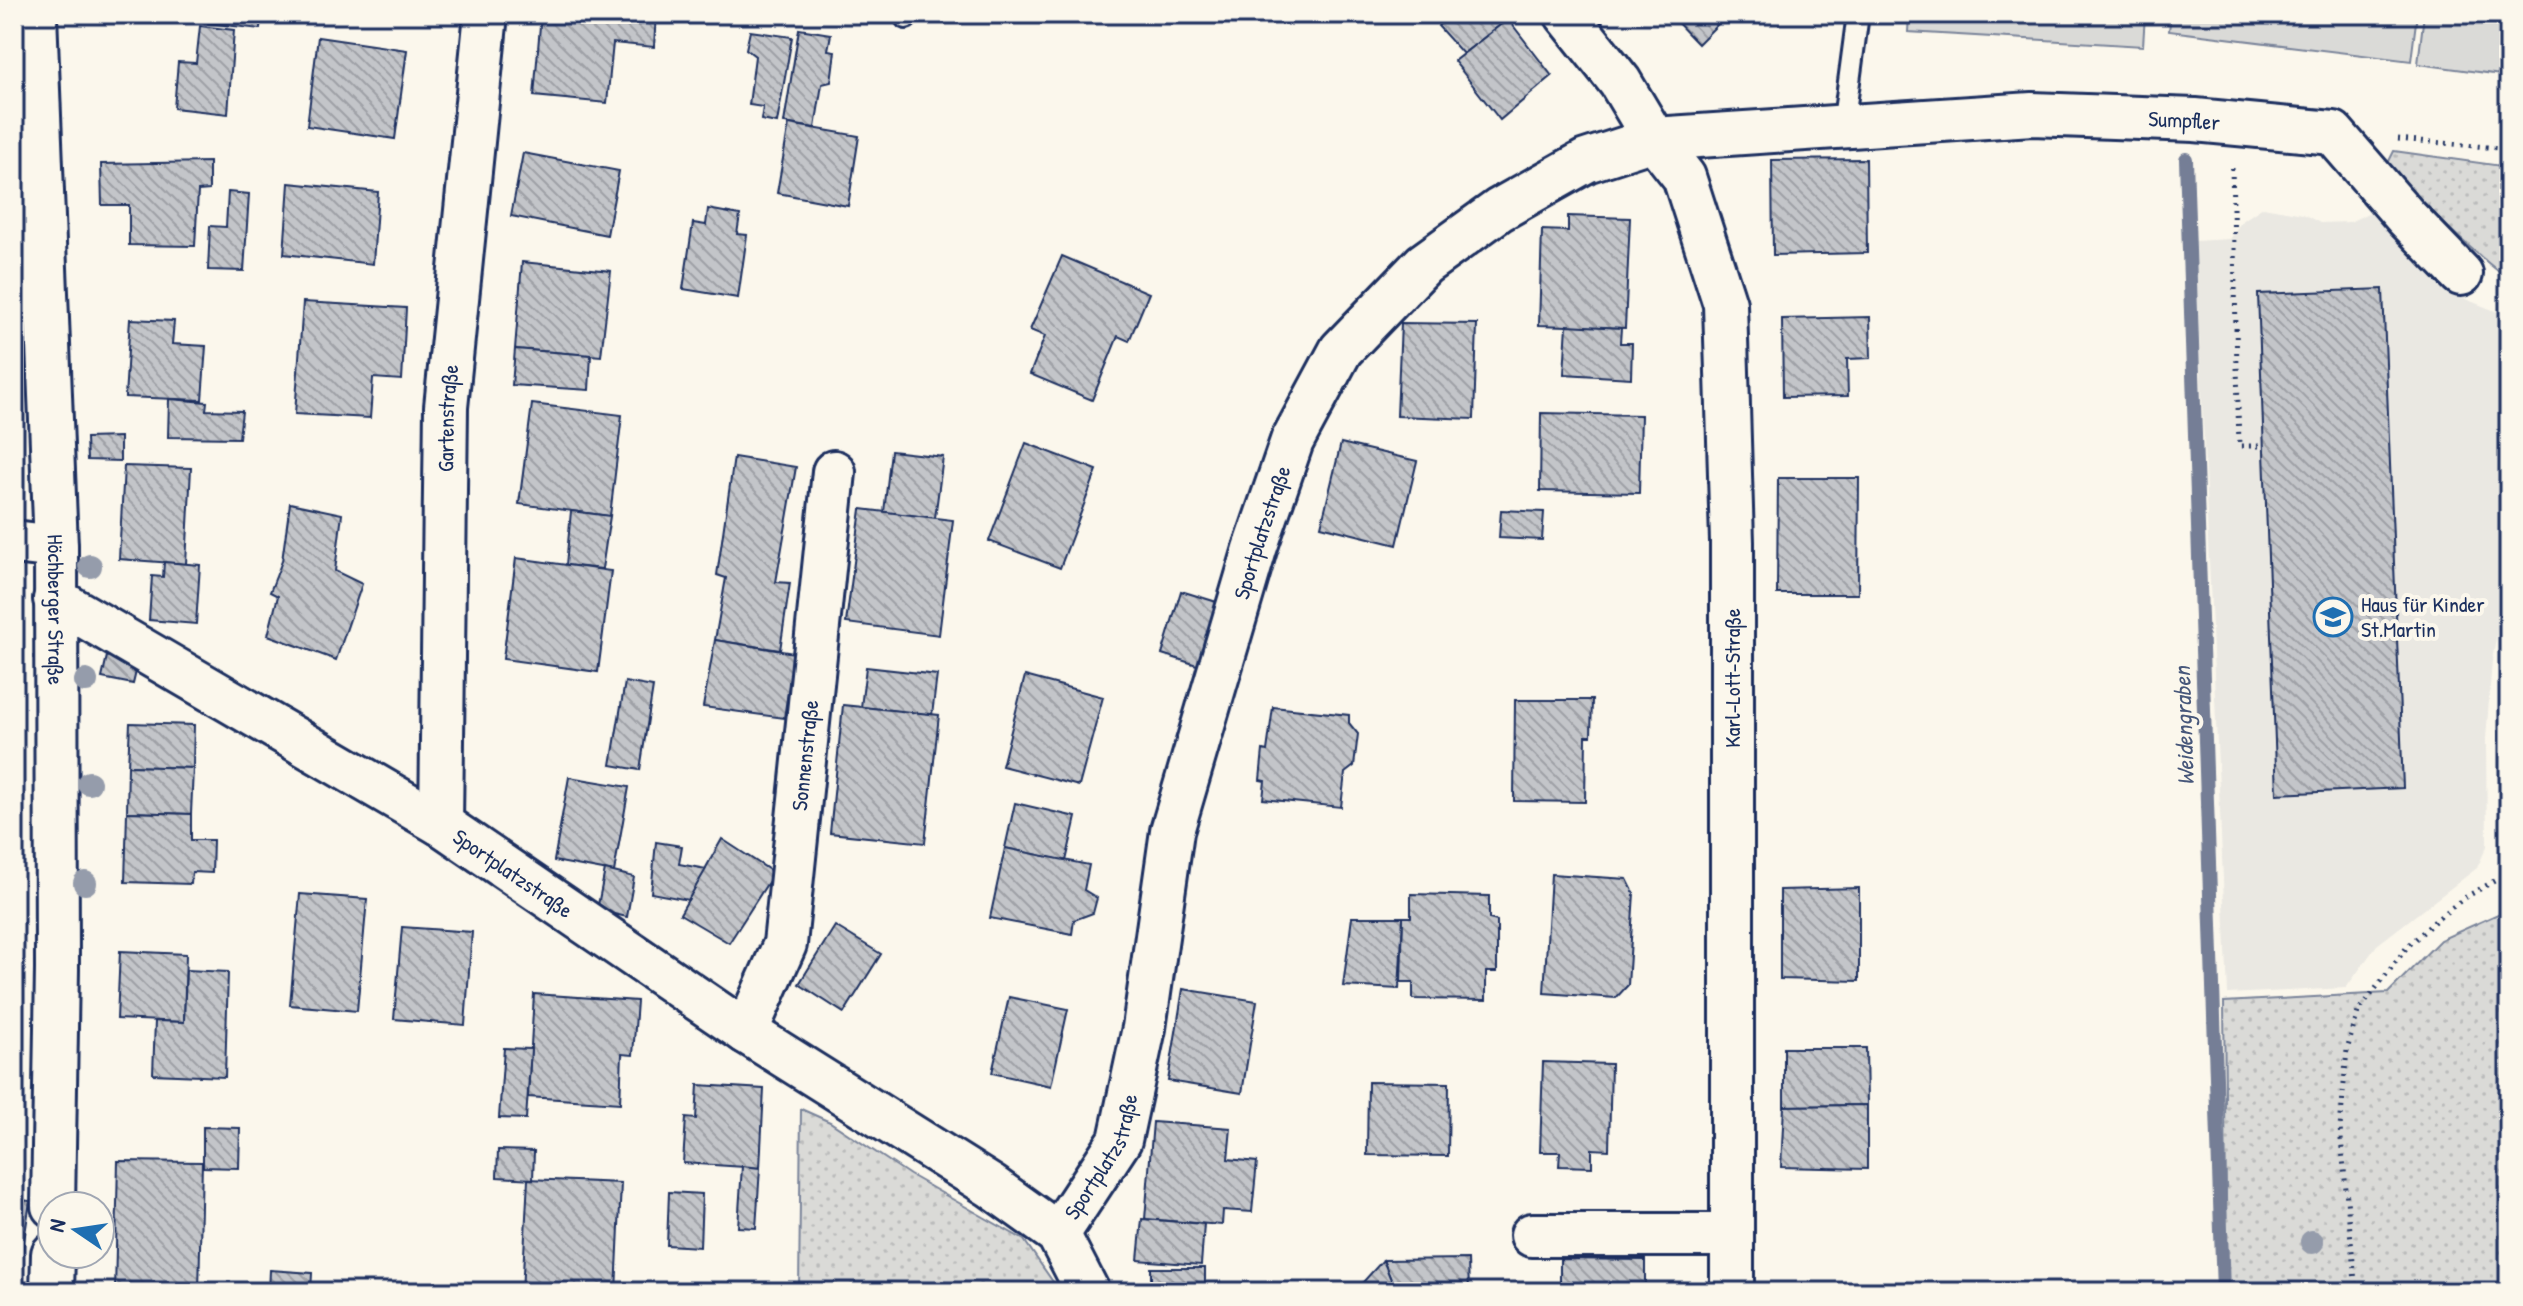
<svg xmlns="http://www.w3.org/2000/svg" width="2523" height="1306" viewBox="0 0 2523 1306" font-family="'Patrick Hand',sans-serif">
<defs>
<pattern id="green-dots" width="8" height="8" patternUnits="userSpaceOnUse" patternTransform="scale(2)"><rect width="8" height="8" fill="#dadad7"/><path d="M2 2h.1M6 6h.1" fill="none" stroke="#babbbb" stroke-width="1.8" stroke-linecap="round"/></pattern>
<pattern id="building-back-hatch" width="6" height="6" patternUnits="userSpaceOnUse" patternTransform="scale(2)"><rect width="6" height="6" fill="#c3c5c9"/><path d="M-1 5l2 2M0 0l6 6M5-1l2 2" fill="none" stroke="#9ea0a6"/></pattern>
</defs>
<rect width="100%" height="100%" fill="#fbf7ec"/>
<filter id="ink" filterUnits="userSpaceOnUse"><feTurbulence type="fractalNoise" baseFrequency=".0125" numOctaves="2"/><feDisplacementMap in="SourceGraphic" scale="16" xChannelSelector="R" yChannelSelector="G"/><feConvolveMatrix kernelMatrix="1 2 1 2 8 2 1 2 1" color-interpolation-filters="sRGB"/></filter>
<g filter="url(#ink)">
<polygon fill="#eae8e2" points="2263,207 2303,214 2320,223 2350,222 2372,211 2427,271 2463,298 2500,313 2509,495 2509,573 2492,660 2486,739 2487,846 2477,868 2377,945 2346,988 2228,994 2195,241 2229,239 2242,221"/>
<g fill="url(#green-dots)" stroke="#7a849a" stroke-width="2">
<path d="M 2394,151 L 2509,167 L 2509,280 C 2465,245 2424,207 2387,165 Z"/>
<polygon points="2509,909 2509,1292 2227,1292 2224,1002 2388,993 2440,940"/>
<polygon points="801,1109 830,1122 910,1175 1024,1240 1060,1292 799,1292"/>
</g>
<g fill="#dadad7" stroke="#7a849a" stroke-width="2">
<polygon points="1909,14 2145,14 2143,46 1908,32"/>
<polygon points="2171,14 2417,14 2411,61 2169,31"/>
<polygon points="2424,14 2509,14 2509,76 2418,64"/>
</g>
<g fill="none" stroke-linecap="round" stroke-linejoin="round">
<polyline stroke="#747e96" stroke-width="14" points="2186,159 2223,1292"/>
</g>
<g fill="url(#building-back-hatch)" stroke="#1b2f5e" stroke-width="2">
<polygon points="209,14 261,14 260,29 208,23"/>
<polygon points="541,14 656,14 654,47 613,43 607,103 534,96"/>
<polygon points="1448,14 1494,14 1503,23 1463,54 1438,26"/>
<polygon points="1669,14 1728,14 1698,44"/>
<polygon points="1508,19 1552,76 1500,120 1454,61"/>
<polygon points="200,26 234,30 228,114 174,108 178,62 196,63"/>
<polygon points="799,29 831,34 828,50 835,51 831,82 822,84 815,128 784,123"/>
<polygon points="750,31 792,37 777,123 761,120 763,107 749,105 755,56 746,49"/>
<polygon points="318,37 407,50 395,139 307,126"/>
<polygon points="789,124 859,136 848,206 777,193"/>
<polygon points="523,153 619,171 607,235 511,216"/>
<polygon points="1866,159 1867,253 1773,255 1772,160"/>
<polygon points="209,162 209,190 198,191 195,246 129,245 129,205 102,205 101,164"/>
<polygon points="289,183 378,192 373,264 284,254"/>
<polygon points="228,192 249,194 244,271 208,270 210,226 226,227"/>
<polygon points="708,209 740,215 737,234 747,235 738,298 683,289 693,223 706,225"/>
<polygon points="1568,216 1630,218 1625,328 1539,325 1542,230 1568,231"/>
<polygon points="1062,256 1149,293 1129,341 1118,336 1092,400 1030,374 1045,336 1030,330"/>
<polygon points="522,262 611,271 601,356 515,349"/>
<polygon points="2383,289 2403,788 2277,794 2258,294"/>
<polygon points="303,302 406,308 402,380 373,378 370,418 295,414"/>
<polygon points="1870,317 1871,358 1847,359 1848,396 1783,397 1782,319"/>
<polygon points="130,319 174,321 172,344 206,346 202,400 125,397"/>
<polygon points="1401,323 1477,324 1474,419 1397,416"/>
<polygon points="1567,325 1621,328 1620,343 1632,343 1631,378 1564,374"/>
<polygon points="515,349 591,355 589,390 512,385"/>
<polygon points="169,399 207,402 206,410 242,411 239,438 168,437"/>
<polygon points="532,404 622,415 610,516 519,504"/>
<polygon points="1541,413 1641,415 1639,493 1540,491"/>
<polygon points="120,437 120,461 87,460 86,438"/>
<polygon points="1026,443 1097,470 1060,568 989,541"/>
<polygon points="1341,443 1417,461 1397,545 1321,526"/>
<polygon points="891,451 943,457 935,518 884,512"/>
<polygon points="734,457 796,467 776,582 790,583 780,650 715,640 726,578 717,575"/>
<polygon points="124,466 191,468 186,564 119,559"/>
<polygon points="1778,478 1859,478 1858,594 1777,594"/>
<polygon points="290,503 342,514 335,571 362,584 336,660 268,635 278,596 270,592 282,561"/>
<polygon points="861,509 953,520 939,635 846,623"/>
<polygon points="1501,510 1544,512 1542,540 1499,538"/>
<polygon points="571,511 610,516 602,569 566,565"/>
<polygon points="516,558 611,571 598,672 503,659"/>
<polygon points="164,562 200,565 196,624 149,620 152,576 163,577"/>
<polygon points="1181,591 1220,603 1200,666 1162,654"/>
<polygon points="715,640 794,653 784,718 703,707"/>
<polygon points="107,656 138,663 133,684 102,678"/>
<polygon points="866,667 937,675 932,715 861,707"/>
<polygon points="1025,676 1103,697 1079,786 1002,766"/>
<polygon points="625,682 653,687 640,770 611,765"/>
<polygon points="1515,700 1592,700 1591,736 1586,736 1585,802 1514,801"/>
<polygon points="843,705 939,715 925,843 830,833"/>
<polygon points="1273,707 1349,715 1349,723 1358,734 1354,766 1345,773 1341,807 1263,799 1265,781 1260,780 1263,750 1267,751"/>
<polygon points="130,723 194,725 193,768 128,766"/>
<polygon points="128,766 193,768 191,814 127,812"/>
<polygon points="569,777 629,787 614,872 554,861"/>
<polygon points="1015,803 1076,817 1066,861 1005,848"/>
<polygon points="127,812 191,814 191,840 213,840 212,873 192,872 191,884 125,882"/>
<polygon points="722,839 774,873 729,943 680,914"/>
<polygon points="656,842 682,846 679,864 706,869 688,900 651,893"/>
<polygon points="1005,848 1089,865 1084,890 1097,898 1093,913 1074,920 1072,934 990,918"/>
<polygon points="605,870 634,877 627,917 597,910"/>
<polygon points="1551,874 1627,879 1634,893 1628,985 1616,998 1544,993"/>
<polygon points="1859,888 1859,981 1780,979 1780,890"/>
<polygon points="300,894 367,899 357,1011 290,1005"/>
<polygon points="1411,894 1489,896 1489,919 1497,921 1497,972 1486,972 1486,1000 1413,999 1413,982 1401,982 1403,917 1411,917"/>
<polygon points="1352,917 1403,917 1399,989 1343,986"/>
<polygon points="835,926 881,954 844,1013 799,984"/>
<polygon points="402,927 472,932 465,1025 394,1019"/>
<polygon points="120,951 186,954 184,1022 117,1019"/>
<polygon points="186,970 228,972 225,1077 153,1074 155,1021 184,1022"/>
<polygon points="1183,989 1257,1001 1242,1093 1168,1081"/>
<polygon points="534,994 637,1001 633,1055 622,1054 620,1103 528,1097"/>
<polygon points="1009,997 1068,1009 1051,1086 992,1073"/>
<polygon points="504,1048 531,1049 526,1119 499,1118"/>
<polygon points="1784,1048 1866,1048 1867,1105 1784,1106"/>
<polygon points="1543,1062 1611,1064 1609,1150 1592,1149 1592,1167 1559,1166 1560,1152 1540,1152"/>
<polygon points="1368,1082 1449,1083 1448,1156 1367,1155"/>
<polygon points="698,1085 764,1089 760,1168 683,1163 686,1118 696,1119"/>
<polygon points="1867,1105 1867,1169 1781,1167 1784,1106"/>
<polygon points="1153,1122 1231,1128 1228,1159 1257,1162 1252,1212 1223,1210 1222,1225 1145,1219"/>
<polygon points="203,1127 240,1128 239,1168 203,1167"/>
<polygon points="498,1150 534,1151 533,1179 497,1177"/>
<polygon points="118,1161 202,1162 199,1292 115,1292"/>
<polygon points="742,1166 760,1168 756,1228 738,1227"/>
<polygon points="528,1179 621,1183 616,1292 522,1292"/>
<polygon points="669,1192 702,1194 700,1247 667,1245"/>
<polygon points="14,1199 30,1201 18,1281 14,1280"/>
<polygon points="1142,1219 1204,1224 1201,1265 1138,1260"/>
<polygon points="1468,1259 1469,1292 1396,1292 1383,1260"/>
<polygon points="1560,1259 1645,1260 1645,1292 1528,1292 1529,1289 1560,1290"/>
<polygon points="1383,1260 1396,1292 1354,1292"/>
<rect x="1151" y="1268" width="54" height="24"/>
<polygon points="270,1270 312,1273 311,1292 269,1292"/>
</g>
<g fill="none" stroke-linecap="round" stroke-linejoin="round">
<defs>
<g id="service">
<polyline points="906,18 906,14"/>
<polyline points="1843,127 1858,14"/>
</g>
<g id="minor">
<path id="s1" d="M 35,14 L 56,547 L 57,969 L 53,1206"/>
<polyline points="1566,14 1620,82 1654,139 1684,177 1725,304 1732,542 1732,1292"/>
<polyline points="14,542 56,547"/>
<path id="s2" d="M 55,599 L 441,824 L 746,1032 L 991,1186 L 1058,1234 L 1088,1292"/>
<path id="s3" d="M 441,824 L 446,407 L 486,14"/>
<path id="s4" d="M 746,1032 L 785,944 L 834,472"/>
<path id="s5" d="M 1058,1234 L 1120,1140 L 1144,1028 L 1172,831 L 1255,549 L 1292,441 L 1341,350 L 1424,264 L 1499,210 L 1586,161 L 1654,139 L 2032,114 L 2195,120 L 2333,133 L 2406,217 L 2461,274"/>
<polyline points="1532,1235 1731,1235"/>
<polyline points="52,1292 53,1254"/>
</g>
</defs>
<use href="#service" stroke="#1b2f5e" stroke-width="26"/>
<use href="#minor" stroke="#1b2f5e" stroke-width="48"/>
<g stroke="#1b2f5e" stroke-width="5" stroke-dasharray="2 6" stroke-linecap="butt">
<polyline points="2398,139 2509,149"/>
<polyline points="2232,168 2239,446 2264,446"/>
<polyline points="2356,1292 2340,1128 2347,1050 2358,1012 2407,947 2435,921 2464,898 2496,880 2509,876"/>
</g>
<use href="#service" stroke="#fbf7ec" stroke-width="20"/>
<use href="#minor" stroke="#fbf7ec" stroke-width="42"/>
</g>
<g fill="#959cab">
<circle cx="90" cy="566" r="12"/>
<circle cx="86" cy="681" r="12"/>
<circle cx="89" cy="783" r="12"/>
<circle cx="85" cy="883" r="12"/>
<circle cx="2312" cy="1242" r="12"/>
</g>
</g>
<defs>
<symbol id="school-ring" viewBox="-11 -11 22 22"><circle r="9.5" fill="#fbf7ec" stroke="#1f6fb2" stroke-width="1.5"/><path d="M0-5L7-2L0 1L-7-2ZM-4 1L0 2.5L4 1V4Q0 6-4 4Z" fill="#1f6fb2"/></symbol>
</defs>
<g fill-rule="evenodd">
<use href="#school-ring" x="2311" y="595" width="44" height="44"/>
</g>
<g text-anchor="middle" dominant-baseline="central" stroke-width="8" stroke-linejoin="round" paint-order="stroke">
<g font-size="22" fill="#1b2f5e" stroke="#fbf7ec">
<text stroke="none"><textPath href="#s5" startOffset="1852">Sumpfler</textPath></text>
<text stroke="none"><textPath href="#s3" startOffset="406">Gartenstraße</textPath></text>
<text stroke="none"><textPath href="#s5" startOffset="738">Sportplatzstraße</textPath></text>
<text stroke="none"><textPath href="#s1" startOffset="596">Höchberger Straße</textPath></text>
<text transform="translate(1732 678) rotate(-90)">Karl-Lott-Straße</text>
<text stroke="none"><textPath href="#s4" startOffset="286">Sonnenstraße</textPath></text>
<text stroke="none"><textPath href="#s2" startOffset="534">Sportplatzstraße</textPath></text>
<text stroke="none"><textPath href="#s5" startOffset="90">Sportplatzstraße</textPath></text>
</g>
<g font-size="22" fill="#1b2f5e" stroke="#fbf7ec" text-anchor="start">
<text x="2361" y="604">Haus für Kinder<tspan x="2361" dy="25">St.Martin</tspan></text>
</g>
<g font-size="24" font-style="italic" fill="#47577a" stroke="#fbf7ec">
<text transform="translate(2183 726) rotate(-92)">Weidengraben</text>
</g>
</g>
<rect width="2523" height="1306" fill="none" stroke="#fbf7ec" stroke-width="48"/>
<rect x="24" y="24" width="2475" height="1258" fill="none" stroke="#1b2f5e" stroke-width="3" filter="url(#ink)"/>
<g transform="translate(76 1230) rotate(283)"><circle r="38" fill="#fbf7ec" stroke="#a1a7b3" stroke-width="2"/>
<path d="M0-6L14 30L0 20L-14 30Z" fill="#1f6fb2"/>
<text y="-12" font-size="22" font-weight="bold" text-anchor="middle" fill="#1b2f5e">N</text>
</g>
</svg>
